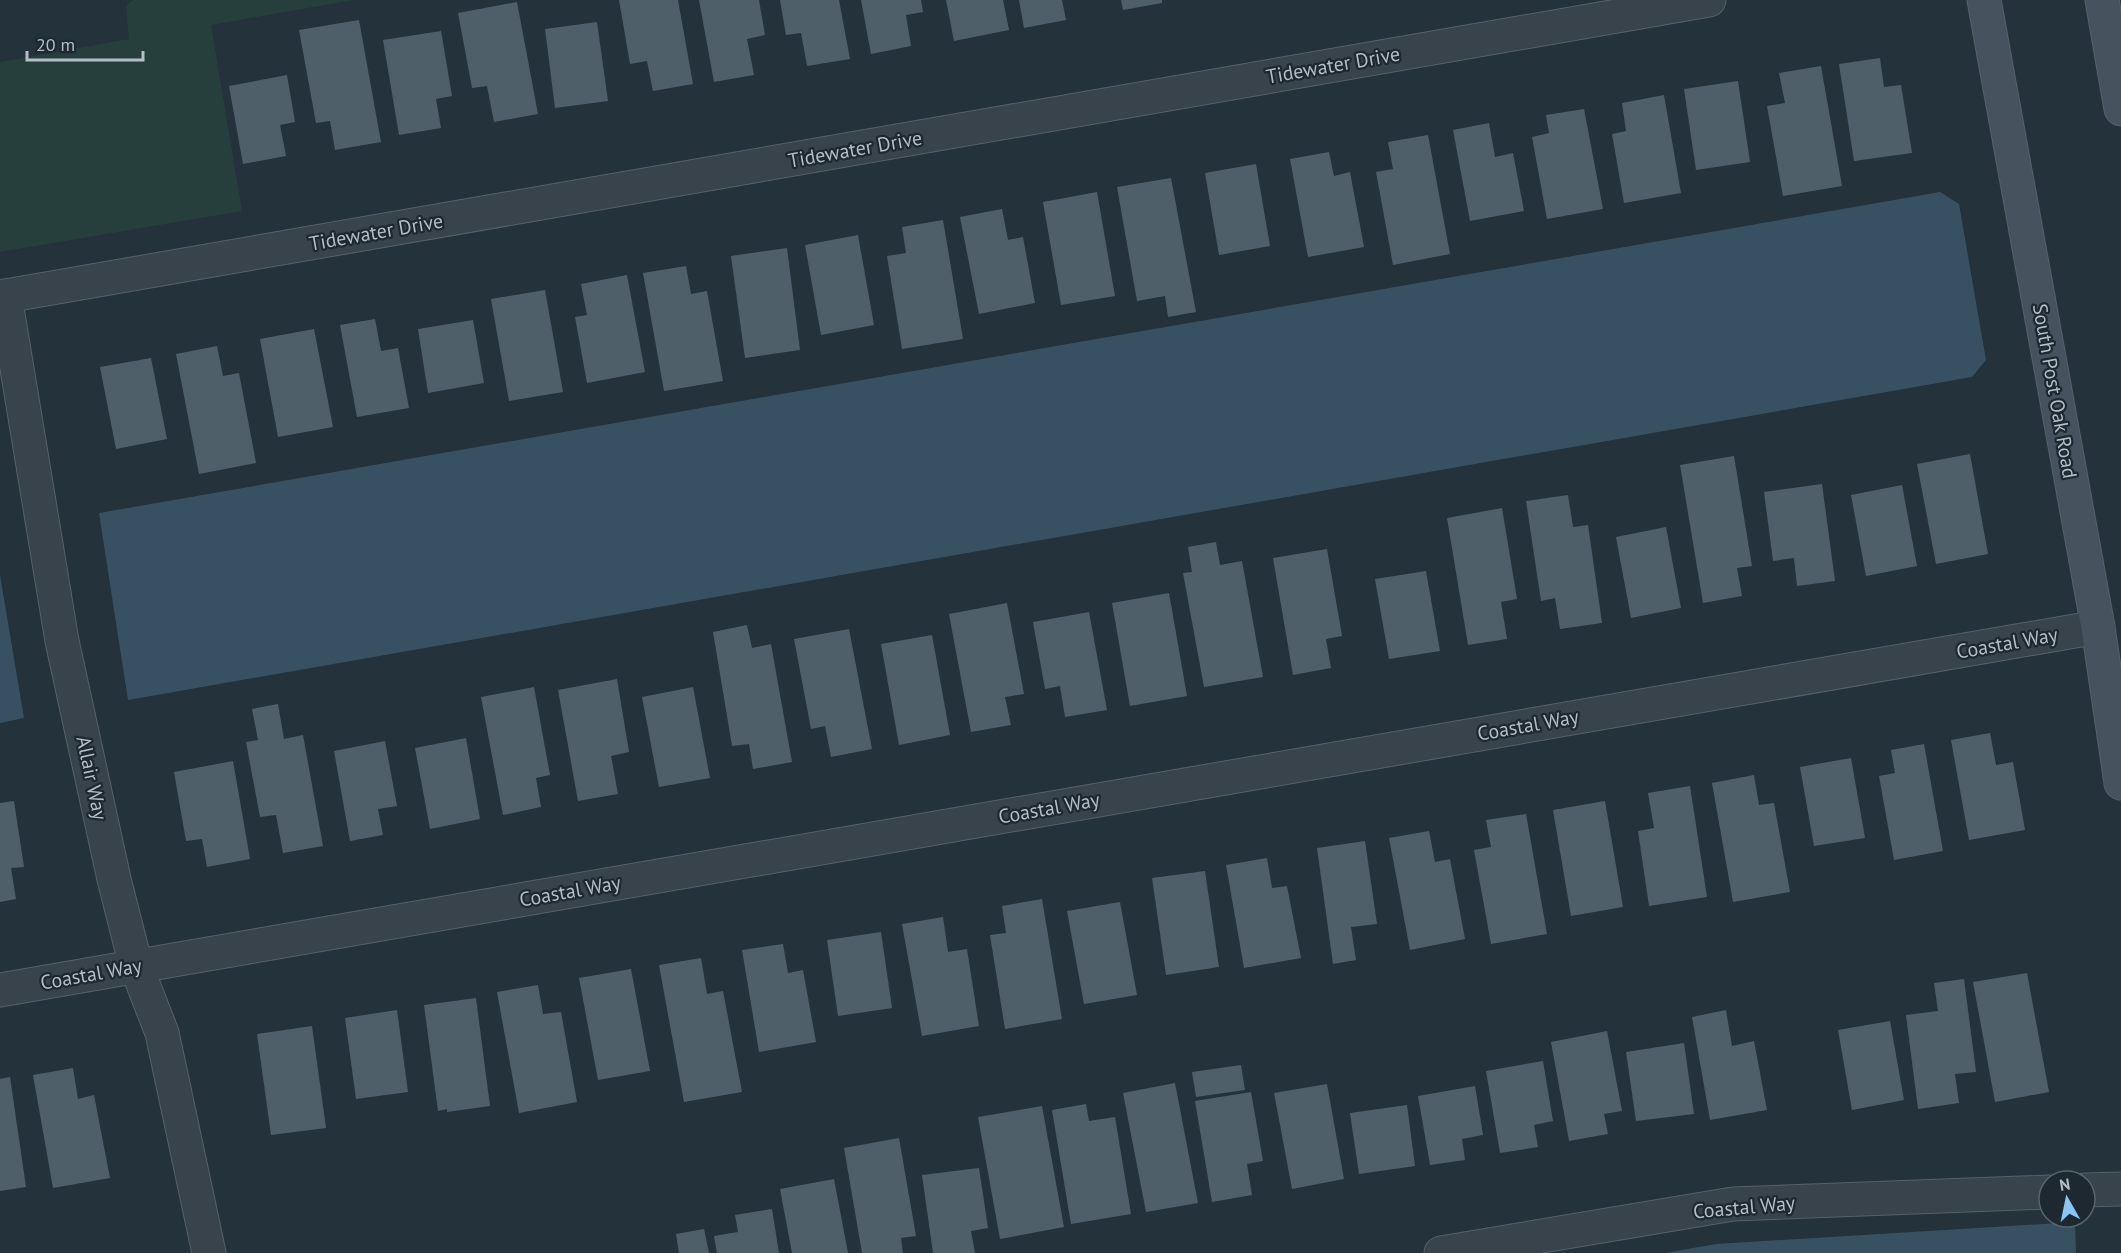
<svg xmlns="http://www.w3.org/2000/svg" width="2121" height="1253" viewBox="0 0 2121 1253" font-family="'PT Sans',sans-serif">
<rect width="100%" height="100%" fill="#24323b"/>
<polygon fill="#273f3c" points="133,0 353,0 211,25 242,211 0,252 0,62 129,39 126,6"/>
<g fill="#385162">
<polygon points="1940,192 1959,204 1986,360 1972,377 128,700 99,513"/>
<polygon points="0,575 24,718 0,723"/>
<polygon points="2075,1222 2076,1253 1665,1253 1716,1244"/>
</g>
<g fill="#4f5f69">
<polygon points="619,0 678,0 693,84 653,91 647,61 630,64"/>
<polygon points="699,0 759,0 765,35 747,39 754,75 714,82"/>
<polygon points="780,0 839,0 850,59 807,66 801,33 786,35"/>
<polygon points="861,0 921,0 923,12 906,15 911,46 871,54"/>
<polygon points="946,0 1003,0 1009,30 954,41"/>
<polygon points="1019,0 1062,0 1066,20 1024,28"/>
<polygon points="1121,0 1162,0 1162,3 1123,10"/>
<polygon points="517,2 538,114 494,122 487,86 472,88 458,13"/>
<polygon points="359,20 381,142 335,150 330,121 316,123 299,30"/>
<polygon points="597,22 608,101 555,108 545,29"/>
<polygon points="441,31 452,96 436,99 441,128 399,135 383,40"/>
<polygon points="1880,58 1884,87 1901,85 1912,153 1854,161 1839,64"/>
<polygon points="1821,66 1842,186 1783,196 1767,106 1785,103 1779,73"/>
<polygon points="287,75 295,122 280,125 286,156 243,164 229,86"/>
<polygon points="1738,81 1750,162 1696,170 1684,89"/>
<polygon points="1664,95 1681,193 1624,203 1612,134 1626,131 1622,103"/>
<polygon points="1584,109 1603,209 1547,219 1532,137 1549,133 1546,115"/>
<polygon points="1489,123 1495,157 1513,153 1524,211 1470,221 1453,130"/>
<polygon points="1428,135 1450,254 1393,265 1376,172 1393,169 1388,142"/>
<polygon points="1329,152 1334,176 1350,172 1364,247 1308,257 1290,159"/>
<polygon points="1256,164 1270,246 1219,255 1205,173"/>
<polygon points="1171,178 1196,312 1168,317 1165,296 1137,301 1117,187"/>
<polygon points="1097,192 1115,296 1061,305 1043,202"/>
<polygon points="1002,209 1008,240 1023,237 1035,303 979,314 960,217"/>
<polygon points="943,220 963,339 902,349 887,256 906,253 902,227"/>
<polygon points="858,235 874,325 821,335 805,245"/>
<polygon points="787,248 800,350 745,358 731,256"/>
<polygon points="686,266 691,294 707,291 723,381 664,391 643,273"/>
<polygon points="627,275 645,372 587,383 575,317 587,315 581,284"/>
<polygon points="545,290 563,392 509,401 491,299"/>
<polygon points="375,319 381,351 398,348 409,408 357,417 340,325"/>
<polygon points="473,320 484,383 428,393 418,329"/>
<polygon points="314,329 333,427 278,437 260,339"/>
<polygon points="217,346 223,376 239,373 256,463 199,474 176,354"/>
<polygon points="151,358 167,439 116,449 100,367"/>
<polygon points="1970,454 1988,554 1936,564 1917,464"/>
<polygon points="1734,456 1752,566 1737,568 1742,596 1703,603 1680,465"/>
<polygon points="1822,484 1835,581 1797,586 1794,558 1773,561 1764,492"/>
<polygon points="1902,485 1917,566 1866,576 1851,495"/>
<polygon points="1568,495 1573,527 1588,525 1602,623 1560,629 1555,598 1541,601 1526,501"/>
<polygon points="1502,508 1517,599 1501,602 1507,639 1468,645 1447,518"/>
<polygon points="1666,527 1681,608 1631,618 1616,537"/>
<polygon points="1216,542 1220,565 1242,561 1263,677 1204,687 1183,573 1192,572 1188,547"/>
<polygon points="1327,549 1342,636 1326,639 1331,668 1293,675 1273,558"/>
<polygon points="1426,571 1440,651 1389,659 1375,579"/>
<polygon points="1169,593 1187,696 1130,706 1112,603"/>
<polygon points="1007,603 1024,694 1005,697 1011,725 971,732 949,614"/>
<polygon points="1089,612 1107,710 1065,717 1060,686 1045,689 1033,622"/>
<polygon points="747,625 752,648 771,644 792,762 753,769 749,744 732,746 713,632"/>
<polygon points="849,629 872,749 831,757 825,726 811,729 794,639"/>
<polygon points="932,635 950,735 899,745 881,644"/>
<polygon points="617,679 629,752 611,756 618,794 578,801 558,690"/>
<polygon points="534,687 550,775 536,778 541,807 503,815 481,697"/>
<polygon points="693,687 710,778 659,787 642,697"/>
<polygon points="278,704 284,739 303,735 323,846 283,853 276,815 260,817 246,742 258,740 252,709"/>
<polygon points="1990,733 1996,765 2013,762 2025,830 1969,840 1951,740"/>
<polygon points="466,738 480,819 430,829 415,748"/>
<polygon points="385,741 397,806 378,809 383,835 350,841 334,751"/>
<polygon points="1924,744 1943,851 1894,860 1879,776 1895,773 1891,750"/>
<polygon points="1851,758 1865,838 1814,846 1800,767"/>
<polygon points="233,761 250,859 207,867 202,839 186,841 174,772"/>
<polygon points="1754,775 1759,805 1774,803 1790,892 1733,902 1712,783"/>
<polygon points="1690,786 1707,897 1649,906 1638,831 1654,828 1648,793"/>
<polygon points="14,801 24,867 11,868 16,899 0,902 0,803"/>
<polygon points="1605,801 1623,907 1571,916 1553,810"/>
<polygon points="1526,814 1547,934 1491,944 1474,850 1491,847 1486,820"/>
<polygon points="1429,831 1435,862 1450,859 1465,939 1410,950 1389,838"/>
<polygon points="1365,841 1377,924 1351,927 1356,960 1333,964 1317,848"/>
<polygon points="1267,858 1272,888 1287,886 1301,958 1244,968 1226,865"/>
<polygon points="1205,871 1219,967 1166,975 1152,878"/>
<polygon points="1042,899 1062,1019 1005,1029 990,935 1006,933 1002,906"/>
<polygon points="1120,902 1137,995 1084,1004 1067,911"/>
<polygon points="943,917 948,952 967,949 979,1026 922,1036 902,924"/>
<polygon points="881,932 892,1008 838,1016 827,940"/>
<polygon points="783,944 788,973 803,970 816,1042 759,1052 742,950"/>
<polygon points="701,958 707,994 723,991 742,1092 684,1102 659,965"/>
<polygon points="631,969 650,1071 598,1080 579,978"/>
<polygon points="2027,973 2049,1092 1995,1102 1973,982"/>
<polygon points="1964,979 1976,1072 1955,1074 1959,1103 1918,1109 1906,1015 1938,1011 1934,983"/>
<polygon points="538,985 543,1014 561,1012 577,1102 519,1113 497,992"/>
<polygon points="476,998 490,1106 447,1112 447,1109 438,1111 424,1005"/>
<polygon points="397,1010 408,1092 356,1099 345,1018"/>
<polygon points="1726,1010 1732,1046 1754,1041 1767,1110 1710,1120 1692,1017"/>
<polygon points="1890,1021 1904,1100 1852,1110 1838,1030"/>
<polygon points="312,1026 326,1128 271,1135 257,1034"/>
<polygon points="1607,1031 1622,1111 1604,1114 1608,1134 1569,1141 1551,1042"/>
<polygon points="1684,1043 1694,1114 1636,1121 1626,1052"/>
<polygon points="1543,1061 1553,1121 1534,1125 1538,1147 1500,1153 1486,1071"/>
<polygon points="1241,1065 1245,1090 1196,1097 1192,1072"/>
<polygon points="73,1068 78,1099 94,1095 110,1178 53,1188 33,1075"/>
<polygon points="10,1077 26,1187 0,1191 0,1079"/>
<polygon points="1175,1083 1198,1203 1146,1212 1123,1093"/>
<polygon points="1327,1084 1344,1179 1292,1189 1274,1093"/>
<polygon points="1475,1086 1483,1135 1462,1139 1465,1160 1430,1165 1418,1096"/>
<polygon points="1251,1092 1263,1161 1247,1164 1252,1195 1212,1202 1195,1101"/>
<polygon points="1086,1104 1089,1121 1115,1117 1131,1214 1071,1224 1052,1110"/>
<polygon points="1407,1105 1415,1166 1359,1174 1350,1113"/>
<polygon points="1042,1106 1064,1227 1000,1239 978,1117"/>
<polygon points="899,1138 916,1236 901,1238 903,1253 862,1253 844,1148"/>
<polygon points="979,1168 988,1228 971,1231 975,1253 933,1253 922,1175"/>
<polygon points="834,1179 848,1253 792,1253 780,1189"/>
<polygon points="772,1209 779,1253 717,1253 714,1236 738,1232 735,1215"/>
<polygon points="704,1229 709,1253 679,1253 676,1234"/>
</g>
<g fill="none" stroke-linecap="round" stroke-linejoin="round">
<defs>
<g id="minor">
<polyline points="5,296 62,641 114,879 136,966 162,1033 209,1253"/>
<polyline points="0,297 1709,0"/>
<polyline points="0,990 2098,627"/>
<polyline points="2085,1190 2121,1189"/>
<polyline points="1441,1253 1733,1204 2049,1192"/>
</g>
<g id="secondary">
<polyline points="1984,0 2098,627 2121,783"/>
<polyline points="2102,0 2121,109"/>
</g>
</defs>
<use href="#minor" stroke="#56616a" stroke-width="35"/>
<use href="#secondary" stroke="#56616a" stroke-width="35"/>
<use href="#minor" stroke="#38434c" stroke-width="33"/>
<use href="#secondary" stroke="#46535f" stroke-width="33"/>
</g>
<g text-anchor="middle" dominant-baseline="central" stroke-width="4.5" stroke-linejoin="round" paint-order="stroke">
<g font-size="20" fill="#b3bec7" stroke="#1d2831">
<text transform="translate(1333 65) rotate(-10)">Tidewater Drive</text>
<text transform="translate(855 149) rotate(-10)">Tidewater Drive</text>
<text transform="translate(376 232) rotate(-10)">Tidewater Drive</text>
<text transform="translate(2055 391) rotate(80)">South Post Oak Road</text>
<text transform="translate(2007 643) rotate(-10)">Coastal Way</text>
<text transform="translate(1528 725) rotate(-10)">Coastal Way</text>
<text transform="translate(92 778) rotate(78)">Allair Way</text>
<text transform="translate(1049 808) rotate(-10)">Coastal Way</text>
<text transform="translate(570 891) rotate(-10)">Coastal Way</text>
<text transform="translate(91 974) rotate(-10)">Coastal Way</text>
<text transform="translate(1744 1207) rotate(-5)">Coastal Way</text>
</g>
</g>
<g transform="translate(2067 1199) rotate(351)"><circle r="28" fill="#1d2831" stroke="#59646d" stroke-width="1.5"/>
<path d="M0-4.5L10 22L0 15L-10 22Z" fill="#8bc5f4"/>
<text y="-9" font-size="16" font-weight="bold" text-anchor="middle" fill="#b3bec7">N</text>
</g>
<path d="M27 51v9h116v-9" fill="none" stroke="#b3bec7" stroke-width="3"/>
<text x="36" y="51" font-size="18" fill="#b3bec7" stroke="#1d2831" stroke-width="4.5" paint-order="stroke">20 m</text>
</svg>
